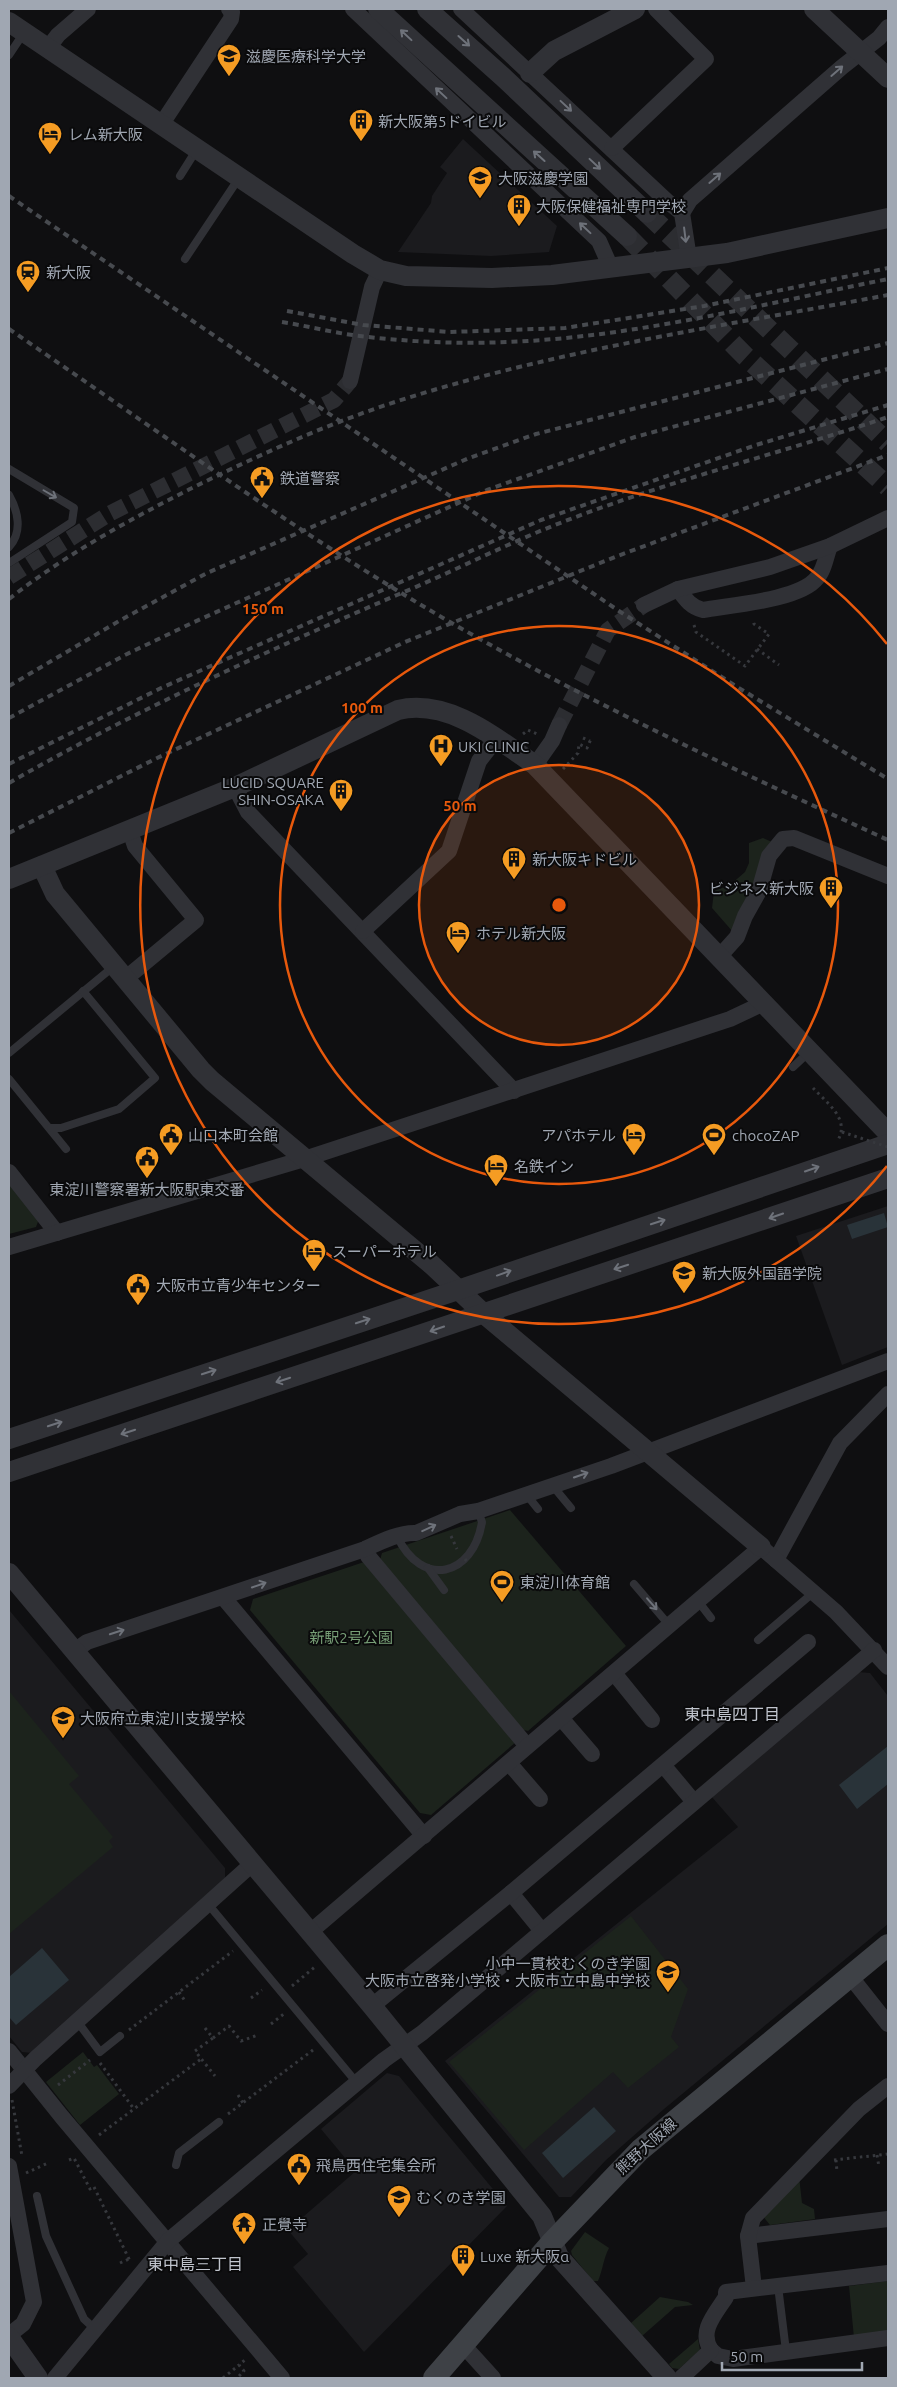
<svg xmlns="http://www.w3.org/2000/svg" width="897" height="2387" viewBox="0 0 897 2387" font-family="Ubuntu,'Noto Sans JP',sans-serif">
<rect width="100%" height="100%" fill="#0f0f11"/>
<g fill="#1b1b1e">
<polygon points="463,139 557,226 549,252 491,256 398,252 431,203 432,196 447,173 440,167"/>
<polygon points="888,1206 888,1347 842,1365 796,1236"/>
<polygon points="9,1610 225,1868 225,1879 33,2053 22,2052 9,2036"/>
<polygon points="858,1672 870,1673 888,1696 888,1924 664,2109 606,2160 571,2197 559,2197 445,2061 738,1827 711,1796"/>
<polygon points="387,2073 399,2076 507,2206 364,2352 293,2267 308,2254 288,2230 356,2171 321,2129"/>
</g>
<g fill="#1c231c">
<polygon points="763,838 772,842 733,932 712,908 714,891 730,885 745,872 749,863 749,843"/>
<polygon points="9,1181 39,1219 36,1227 9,1234"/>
<polygon points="510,1510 626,1646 528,1731 520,1729 380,1560 382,1553"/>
<polygon points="367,1561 516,1742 431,1815 420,1813 250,1610 253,1599"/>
<polygon points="9,1691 79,1776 69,1784 113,1837 109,1841 113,1847 9,1934"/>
<polygon points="631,1916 688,1989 671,2037 679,2047 628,2088 613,2072 524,2150 449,2062"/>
<polygon points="83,2052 94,2067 97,2065 119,2094 80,2125 46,2082"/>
<polygon points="799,2176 802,2203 814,2209 815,2219 770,2225 762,2215"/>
<path d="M 585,2232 L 609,2248 C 603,2260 603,2269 598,2281 L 593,2281 L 572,2255 L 571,2251 Z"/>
<polygon points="888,2281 888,2334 854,2338 849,2286"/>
<polygon points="660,2297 688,2302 693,2305 675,2307 642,2336 631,2323"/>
<polygon points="698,2339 700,2350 679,2369 672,2368 669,2364"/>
</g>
<g fill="#293339">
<polygon points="884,1213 888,1227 852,1239 847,1225"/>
<polygon points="888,1746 888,1784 857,1809 839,1785"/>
<polygon points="42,1948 69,1980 16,2025 9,2017 9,1977"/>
<polygon points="594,2107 616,2131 563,2178 542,2153"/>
</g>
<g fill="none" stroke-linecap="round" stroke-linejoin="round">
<g stroke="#2c2d31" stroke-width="16" stroke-dasharray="16 8" stroke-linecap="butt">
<polyline points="9,577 109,514 334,400 350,381"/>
<polyline points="559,725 608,630 644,605"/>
</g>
<g stroke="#2c2d31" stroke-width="20" stroke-dasharray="20 10" stroke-linecap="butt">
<polyline points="647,213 888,443"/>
<polyline points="627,236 745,356 888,487"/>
</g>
<g stroke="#36383d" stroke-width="3" stroke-dasharray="2.5 4" stroke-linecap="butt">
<polyline points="694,625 696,632 745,666 769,634 754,624 753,620"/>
<polyline points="757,649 779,665"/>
<polyline points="523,734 528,730 537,734"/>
<polyline points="583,738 590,741"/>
<polyline points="563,769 578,753 579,744 587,748 591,739"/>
<path d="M 813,1088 C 827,1103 850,1119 838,1140"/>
<polyline points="451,1536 457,1549"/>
<polyline points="292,1986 316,1966"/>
<polyline points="179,1992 185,2001"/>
<polyline points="251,1998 262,1990"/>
<polyline points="271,2024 285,2013"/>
<polyline points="205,2028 213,2038 195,2051 215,2076"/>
<polyline points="129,2030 233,1951"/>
<polyline points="213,2038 229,2026 241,2041 258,2035"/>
<polyline points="100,2063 134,2109"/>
<polyline points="58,2085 90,2060"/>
<polyline points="238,2095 243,2103"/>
<polyline points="12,2100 22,2156"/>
<polyline points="228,2114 313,2050"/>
<polyline points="99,2135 201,2059"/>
<polyline points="877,2155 879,2167"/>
<polyline points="69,2160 74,2158 90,2189 94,2187"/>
<polyline points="834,2160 888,2154"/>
<polyline points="836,2160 837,2172"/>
<polyline points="26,2173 48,2163"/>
<polyline points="94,2187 130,2261"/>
<polyline points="120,2263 129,2259"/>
<polyline points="239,2376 244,2371 239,2365 246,2359"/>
<polyline points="223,2378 239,2365"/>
</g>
<g stroke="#303136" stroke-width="8">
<polyline points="9,55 23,34"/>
<polyline points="180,176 197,149"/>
<polyline points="185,259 239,178"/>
<polyline points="9,469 74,508 72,522 9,563"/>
<path d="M 9,495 C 18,511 23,532 9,547"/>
<polyline points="9,1053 113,967"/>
<polyline points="793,1067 809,1052"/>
<polyline points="9,1079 66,1149"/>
<polyline points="51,1128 61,1128 119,1109 155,1078 83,991"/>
<polyline points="552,1485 571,1508"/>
<polyline points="526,1494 538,1509"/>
<path d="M 397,1536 C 422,1589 473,1577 482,1522 L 478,1511"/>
<polyline points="428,1568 444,1590"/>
<polyline points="634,1584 669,1625"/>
<polyline points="698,1601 711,1618"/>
<polyline points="758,1640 814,1592"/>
<polyline points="208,1904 357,2083"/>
<polyline points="77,2021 100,2052 120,2036"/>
<polyline points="176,2165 179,2153 219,2122"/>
<polyline points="37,2196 46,2236 84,2319 96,2330"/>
<polyline points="778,2286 786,2351"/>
</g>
<g stroke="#303136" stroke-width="16">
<polyline points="353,9 599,241 611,268"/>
<polyline points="461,9 668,202 682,213 689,258"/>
<polyline points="48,48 58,35 88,9"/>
<polyline points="161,125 231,19 232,12 229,9"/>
<polyline points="612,148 706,59 656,9"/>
<polyline points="682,213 690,200 842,67 879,38 888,27"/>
<polyline points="350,381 372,287 380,270"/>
<path d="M 678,589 C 686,600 691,607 703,610 C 731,605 800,600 817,578 C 824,571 826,556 830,546"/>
<polyline points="644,605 678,589 770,567 830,546 888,518"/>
<polyline points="535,765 552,741 559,725"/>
<polyline points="235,787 248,812 514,1091"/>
<polyline points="363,931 449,851 479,761 497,738"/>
<polyline points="719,957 737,937 745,916 759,891 769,856 783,839 794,838 888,876"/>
<polyline points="125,979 196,920 135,846 130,831"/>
<polyline points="9,1172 57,1233"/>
<polyline points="9,1247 304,1159 730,1019 764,1003"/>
<polyline points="365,1549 368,1556 527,1746"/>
<polyline points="776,1560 840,1443 888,1394"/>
<polyline points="223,1597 424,1836"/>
<path d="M 73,1652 L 87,1642 L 365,1549 C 380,1542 400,1532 416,1533 L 460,1514 L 478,1511 L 611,1466 L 888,1361"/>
<polyline points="614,1673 652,1720"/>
<polyline points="561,1718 592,1754"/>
<polyline points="509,1763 540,1799"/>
<polyline points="664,1766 694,1802"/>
<polyline points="511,1893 542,1931"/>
<polyline points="309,1933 761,1547 836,1612 888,1667"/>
<polyline points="850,1976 888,2024"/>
<polyline points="372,2006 511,1893 808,1642"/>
<polyline points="9,2051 62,2117 282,2378"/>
<polyline points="9,2086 35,2059 252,1864"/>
<polyline points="9,2166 34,2302 23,2324 9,2335"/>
<polyline points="748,2236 888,2219"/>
<polyline points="754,2288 748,2236 753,2218 859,2109 888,2086"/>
<polyline points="463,2345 493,2378"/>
<polyline points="711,2350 718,2356 733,2359 888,2338"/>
<polyline points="55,2378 168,2241 384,2060 422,2033 874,1650"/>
<path d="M 681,2378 L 711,2350 C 698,2331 716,2313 726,2297 L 726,2292 L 888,2273"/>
</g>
<g stroke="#303136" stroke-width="20">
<polyline points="378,9 627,236"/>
<polyline points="427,9 503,77 647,213"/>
<polyline points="814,9 888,78"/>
<polyline points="9,22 353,254 380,270 406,276 492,278 552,275 727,253 888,218"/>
<polyline points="530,73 554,51 635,9"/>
<polyline points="42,866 55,894 201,1070 212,1081 432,1265 483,1313 761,1547"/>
<path d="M 9,879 L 235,787 L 398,710 C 448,698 496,738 535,765 L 888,1133"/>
<polyline points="9,1439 458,1290 888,1144"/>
<polyline points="9,1472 888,1178"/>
<polyline points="9,1573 372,2006 542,2216 559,2257 667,2378"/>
<polyline points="9,2337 38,2378"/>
</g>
<polyline stroke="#3e4146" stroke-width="22" points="434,2378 553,2241 640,2150 888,1945"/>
<g stroke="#474a4f" stroke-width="4" stroke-dasharray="6 5" stroke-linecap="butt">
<polyline points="9,196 619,611 734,685 888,779"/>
<polyline points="287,311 363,325 450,332 565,328 704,306 888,268"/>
<path d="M 282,322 C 308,326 334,333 360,336 C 409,342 459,344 508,342 C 636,337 763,304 888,279"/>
<path d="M 9,329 C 157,430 302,537 457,626 C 596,706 742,773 888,840"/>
<path d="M 9,599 C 65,555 127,521 190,489 C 257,456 324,425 395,402 C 555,350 723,326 888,295"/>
<polyline points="9,686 119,621 207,573 469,458 536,434 888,343"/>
<polyline points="9,718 125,655 192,623 487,490 635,437 888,369"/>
<polyline points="9,764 161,688 541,520 756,445 888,405"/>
<path d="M 9,783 C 134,711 265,652 397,595 C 450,573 502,546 555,525 C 664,482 778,454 888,417"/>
<polyline points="9,833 155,759 405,642 615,557 888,455"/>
</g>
<g stroke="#36383d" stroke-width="3" stroke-dasharray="2.5 4" stroke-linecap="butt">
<polyline points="842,1132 888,1147"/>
<polyline points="465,1559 468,1563"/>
</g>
</g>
<defs><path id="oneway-shaft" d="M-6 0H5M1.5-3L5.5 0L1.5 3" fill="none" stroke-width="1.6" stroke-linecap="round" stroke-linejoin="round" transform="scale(1.25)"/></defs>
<g stroke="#6e727a">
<use href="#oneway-shaft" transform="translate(406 35) rotate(-137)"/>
<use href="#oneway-shaft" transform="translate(464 41) rotate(42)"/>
<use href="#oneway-shaft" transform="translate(837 71) rotate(-41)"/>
<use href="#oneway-shaft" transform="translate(441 93) rotate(-137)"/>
<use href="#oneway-shaft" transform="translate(566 106) rotate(43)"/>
<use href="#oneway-shaft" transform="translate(539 156) rotate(-138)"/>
<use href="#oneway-shaft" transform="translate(595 164) rotate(43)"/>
<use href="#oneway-shaft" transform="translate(715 178) rotate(-41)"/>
<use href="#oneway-shaft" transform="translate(585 228) rotate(-137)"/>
<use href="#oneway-shaft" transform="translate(685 235) rotate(83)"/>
<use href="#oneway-shaft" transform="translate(50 494) rotate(30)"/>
<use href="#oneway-shaft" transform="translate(812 1169) rotate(-19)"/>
<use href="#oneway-shaft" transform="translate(776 1216) rotate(161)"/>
<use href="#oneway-shaft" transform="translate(658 1222) rotate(-18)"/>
<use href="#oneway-shaft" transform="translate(621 1267) rotate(162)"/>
<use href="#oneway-shaft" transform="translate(504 1273) rotate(-20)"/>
<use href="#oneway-shaft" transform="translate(363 1321) rotate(-18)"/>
<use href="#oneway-shaft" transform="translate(437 1329) rotate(161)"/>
<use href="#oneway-shaft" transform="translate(209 1372) rotate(-18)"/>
<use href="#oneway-shaft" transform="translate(283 1380) rotate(162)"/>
<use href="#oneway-shaft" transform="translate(55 1424) rotate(-18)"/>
<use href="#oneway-shaft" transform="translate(128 1432) rotate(162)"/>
<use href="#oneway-shaft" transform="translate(581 1475) rotate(-19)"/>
<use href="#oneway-shaft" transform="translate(429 1528) rotate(-25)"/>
<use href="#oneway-shaft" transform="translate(259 1585) rotate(-19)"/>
<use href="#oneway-shaft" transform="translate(652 1604) rotate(49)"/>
<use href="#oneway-shaft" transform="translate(117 1632) rotate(-18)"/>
</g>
<circle cx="559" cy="905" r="140" fill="#e8590c" fill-opacity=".12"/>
<g fill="none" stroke="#e8590c" stroke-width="2.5">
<circle cx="559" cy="905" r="140"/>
<circle cx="559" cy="905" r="279"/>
<path d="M887 1166A419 419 0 1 1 887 644"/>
</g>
<defs>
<symbol id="university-pin" viewBox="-11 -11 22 30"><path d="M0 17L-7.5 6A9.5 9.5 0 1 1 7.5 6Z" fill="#f59c23" stroke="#0a0a0b"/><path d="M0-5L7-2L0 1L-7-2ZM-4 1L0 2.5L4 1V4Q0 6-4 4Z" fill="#111"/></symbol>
<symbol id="building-pin" viewBox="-11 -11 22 30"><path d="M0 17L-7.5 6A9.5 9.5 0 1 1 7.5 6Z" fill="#f59c23" stroke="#0a0a0b"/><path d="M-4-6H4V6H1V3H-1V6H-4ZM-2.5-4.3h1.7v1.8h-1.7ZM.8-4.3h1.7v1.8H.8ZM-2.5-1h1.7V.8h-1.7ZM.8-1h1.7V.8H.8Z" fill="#111"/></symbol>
<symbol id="hotel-pin" viewBox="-11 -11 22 30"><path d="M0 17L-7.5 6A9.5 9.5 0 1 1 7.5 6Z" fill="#f59c23" stroke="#0a0a0b"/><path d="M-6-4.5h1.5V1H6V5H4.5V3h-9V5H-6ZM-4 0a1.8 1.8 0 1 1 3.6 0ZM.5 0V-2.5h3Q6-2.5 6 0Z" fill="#111"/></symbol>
<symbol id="station-pin" viewBox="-11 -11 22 30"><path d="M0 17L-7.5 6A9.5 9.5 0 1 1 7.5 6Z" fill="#f59c23" stroke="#0a0a0b"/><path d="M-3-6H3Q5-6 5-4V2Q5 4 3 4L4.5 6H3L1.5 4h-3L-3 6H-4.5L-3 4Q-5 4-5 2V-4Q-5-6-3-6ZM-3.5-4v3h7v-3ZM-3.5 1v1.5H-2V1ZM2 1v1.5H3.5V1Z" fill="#111"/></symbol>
<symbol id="civic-pin" viewBox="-11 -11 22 30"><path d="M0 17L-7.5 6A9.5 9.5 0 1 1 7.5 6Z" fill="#f59c23" stroke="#0a0a0b"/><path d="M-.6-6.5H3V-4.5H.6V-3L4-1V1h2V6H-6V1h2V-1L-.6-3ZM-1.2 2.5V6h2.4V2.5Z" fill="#111"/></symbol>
<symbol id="hospital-pin" viewBox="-11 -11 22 30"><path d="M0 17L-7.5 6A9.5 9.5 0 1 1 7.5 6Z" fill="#f59c23" stroke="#0a0a0b"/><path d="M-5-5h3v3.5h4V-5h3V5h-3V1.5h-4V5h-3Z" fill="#111"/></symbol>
<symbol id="stadium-pin" viewBox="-11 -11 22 30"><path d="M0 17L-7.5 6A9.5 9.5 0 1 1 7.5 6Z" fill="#f59c23" stroke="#0a0a0b"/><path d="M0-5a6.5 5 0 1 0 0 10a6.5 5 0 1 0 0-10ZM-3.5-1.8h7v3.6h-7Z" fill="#111"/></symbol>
<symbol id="school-pin" viewBox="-11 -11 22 30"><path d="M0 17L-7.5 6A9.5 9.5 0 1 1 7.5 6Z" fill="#f59c23" stroke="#0a0a0b"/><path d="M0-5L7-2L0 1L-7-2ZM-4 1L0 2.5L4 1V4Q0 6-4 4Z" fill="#111"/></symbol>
<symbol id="temple-pin" viewBox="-11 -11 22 30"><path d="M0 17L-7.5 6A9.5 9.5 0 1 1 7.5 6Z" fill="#f59c23" stroke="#0a0a0b"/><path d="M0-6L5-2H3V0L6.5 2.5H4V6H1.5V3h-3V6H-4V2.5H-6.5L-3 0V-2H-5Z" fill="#111"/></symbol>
</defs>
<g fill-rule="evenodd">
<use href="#university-pin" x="215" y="42" width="28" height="38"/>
<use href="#building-pin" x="347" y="107" width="28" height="38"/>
<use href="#hotel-pin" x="36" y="120" width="28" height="38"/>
<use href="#university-pin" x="466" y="164" width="28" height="38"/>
<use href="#building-pin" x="505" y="192" width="28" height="38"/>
<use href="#station-pin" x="14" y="258" width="28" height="38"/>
<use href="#civic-pin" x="248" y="464" width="28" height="38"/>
<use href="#hospital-pin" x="427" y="732" width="28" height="38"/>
<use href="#building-pin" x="327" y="777" width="28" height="38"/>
<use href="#building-pin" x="500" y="845" width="28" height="38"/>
<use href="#building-pin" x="817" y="874" width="28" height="38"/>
<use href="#hotel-pin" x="444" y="919" width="28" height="38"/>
<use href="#civic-pin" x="157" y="1121" width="28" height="38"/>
<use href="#hotel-pin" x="620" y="1121" width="28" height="38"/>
<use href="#stadium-pin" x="700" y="1121" width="28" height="38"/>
<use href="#civic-pin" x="133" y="1144" width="28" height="38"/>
<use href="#hotel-pin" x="482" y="1152" width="28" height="38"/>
<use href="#hotel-pin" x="300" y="1237" width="28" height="38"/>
<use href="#university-pin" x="670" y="1259" width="28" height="38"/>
<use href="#civic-pin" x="124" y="1271" width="28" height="38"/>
<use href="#stadium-pin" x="488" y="1568" width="28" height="38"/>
<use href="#school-pin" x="49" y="1704" width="28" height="38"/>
<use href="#school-pin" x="654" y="1958" width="28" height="38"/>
<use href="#civic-pin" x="285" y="2151" width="28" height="38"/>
<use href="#school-pin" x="385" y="2183" width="28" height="38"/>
<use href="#temple-pin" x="230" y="2210" width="28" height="38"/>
<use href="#building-pin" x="449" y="2242" width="28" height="38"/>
</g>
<g text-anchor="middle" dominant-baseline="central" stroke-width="4" stroke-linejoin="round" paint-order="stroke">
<g font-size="15" fill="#a0a7b2" stroke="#0a0a0b" text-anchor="start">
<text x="246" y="56">滋慶医療科学大学</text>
<text x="378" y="121">新大阪第5ドイビル</text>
<text x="68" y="134">レム新大阪</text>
<text x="498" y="178">大阪滋慶学園</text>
<text x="536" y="206">大阪保健福祉専門学校</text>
<text x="46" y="272">新大阪</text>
<text x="280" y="478">鉄道警察</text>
<text x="458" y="746">UKI CLINIC</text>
<text x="324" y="782" text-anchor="end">LUCID SQUARE<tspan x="324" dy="17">SHIN-OSAKA</tspan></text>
<text x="532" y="859">新大阪キドビル</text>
<text x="814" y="888" text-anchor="end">ビジネス新大阪</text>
<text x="476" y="933">ホテル新大阪</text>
<text x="188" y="1135">山口本町会館</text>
<text x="616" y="1135" text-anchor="end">アパホテル</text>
<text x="732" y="1135">chocoZAP</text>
<text x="514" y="1166">名鉄イン</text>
<text x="147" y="1189" text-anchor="middle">東淀川警察署新大阪駅東交番</text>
<text x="332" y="1251">スーパーホテル</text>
<text x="702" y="1273">新大阪外国語学院</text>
<text x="156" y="1285">大阪市立青少年センター</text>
<text x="520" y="1582">東淀川体育館</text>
<text x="80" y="1718">大阪府立東淀川支援学校</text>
<text x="650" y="1963" text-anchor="end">小中一貫校むくのき学園<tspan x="650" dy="17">大阪市立啓発小学校・大阪市立中島中学校</tspan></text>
<text x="316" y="2165">飛鳥西住宅集会所</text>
<text x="416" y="2197">むくのき学園</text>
<text x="262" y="2224">正覺寺</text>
<text x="480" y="2256">Luxe 新大阪α</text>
</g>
<g font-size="15" fill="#779e76" stroke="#0a0a0b">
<text x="351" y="1637">新駅2号公園</text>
</g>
<g font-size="15" fill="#a0a7b2" stroke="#0a0a0b">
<text transform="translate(646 2146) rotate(-42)">熊野大阪線</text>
</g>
<g font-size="16" fill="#c1c5ce" stroke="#0a0a0b">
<text x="732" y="1714">東中島四丁目</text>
<text x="195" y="2264">東中島三丁目</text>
</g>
</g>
<circle cx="559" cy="905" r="8" fill="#e8590c" stroke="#0a0a0b" stroke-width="2.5"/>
<g font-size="15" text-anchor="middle" font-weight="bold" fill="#e8590c" stroke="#0a0a0b" stroke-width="4" stroke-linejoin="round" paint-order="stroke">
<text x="263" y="614">150 m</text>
<text x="362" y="713">100 m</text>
<text x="460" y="811">50 m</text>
</g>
<rect width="897" height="2387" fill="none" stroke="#a0a7b2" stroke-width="20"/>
<path d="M722 2362v8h140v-8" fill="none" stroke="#a0a7b2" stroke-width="2.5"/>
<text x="730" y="2362" font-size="15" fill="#a0a7b2" stroke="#0a0a0b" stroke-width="4" paint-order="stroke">50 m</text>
</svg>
